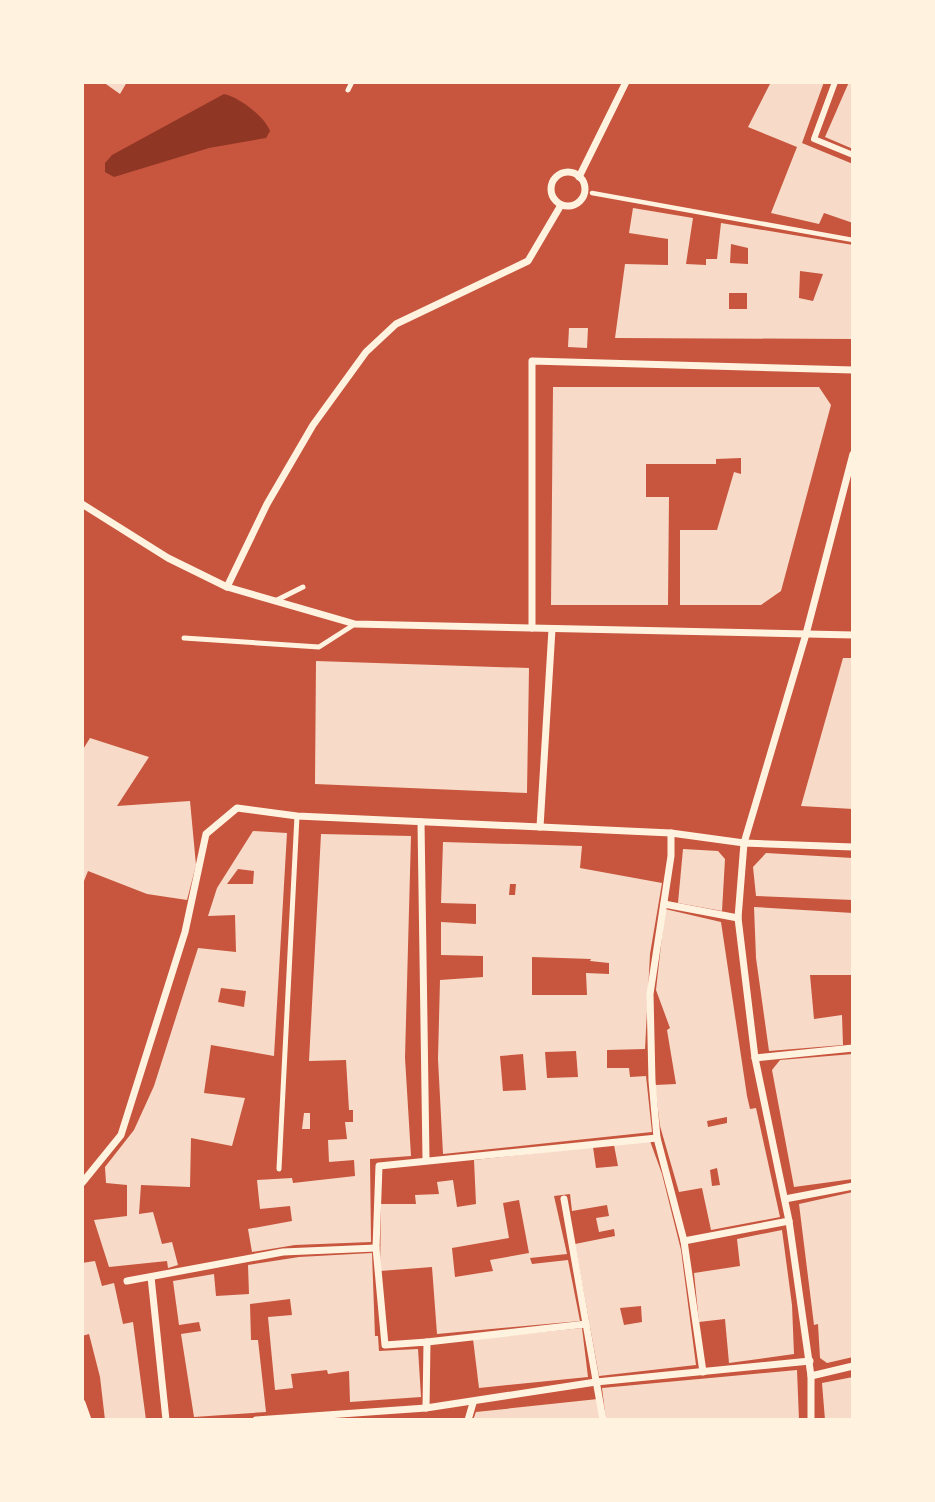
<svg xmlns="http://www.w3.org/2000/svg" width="935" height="1502" viewBox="0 0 935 1502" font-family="'Varela Round',sans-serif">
<rect width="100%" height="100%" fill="#c8553d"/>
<path fill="#8f3625" d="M 224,94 C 239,97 265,117 270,131 L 266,138 L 209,148 L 114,177 L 105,172 L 105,163 L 112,155 Z"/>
<g fill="#f7dbc8" fill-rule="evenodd">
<polygon points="103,82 127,82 120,94"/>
<polygon points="771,82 824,82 802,143 853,164 853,223 824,213 819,224 771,213 797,147 748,127"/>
<polygon points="849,82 853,82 853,149 825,137"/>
<path d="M 633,208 L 693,218 L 686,264 L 706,265 L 706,259 L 717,259 L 721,223 L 853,245 L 853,339 L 615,338 L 625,264 L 668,265 L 668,239 L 629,233 ZM 731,244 L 748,248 L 748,264 L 730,263 ZM 800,271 L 823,274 L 813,301 L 799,298 ZM 729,293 L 747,293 L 747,309 L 729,309 Z"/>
<polygon points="569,328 588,328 587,348 568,347"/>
<polygon points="553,387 819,387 831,405 781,591 761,605 680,605 680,530 717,530 734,472 741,474 741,458 716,459 716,464 646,464 646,497 669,497 668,605 551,605"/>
<polygon points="843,658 853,658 853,809 801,806"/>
<polygon points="316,661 529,668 527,793 315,784"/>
<polygon points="90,738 149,757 117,806 190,801 196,865 187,900 147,894 88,871 82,886 82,751"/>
<path d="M 253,831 L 287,833 L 274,1056 L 211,1045 L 204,1093 L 245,1098 L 232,1146 L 191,1138 L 190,1187 L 141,1185 L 139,1214 L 153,1212 L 162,1244 L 172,1242 L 178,1265 L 168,1268 L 167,1261 L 109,1267 L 94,1220 L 127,1216 L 127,1185 L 106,1183 L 105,1167 L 134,1130 L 154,1086 L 198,948 L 236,952 L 235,915 L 208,916 L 217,888 ZM 238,869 L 254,871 L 253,884 L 227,884 ZM 221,988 L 246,991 L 244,1007 L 218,1002 Z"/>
<polygon points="321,834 411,836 405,1058 411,1156 370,1159 371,1242 295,1245 252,1252 248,1229 292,1221 290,1206 260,1209 257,1180 292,1178 293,1183 355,1176 354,1160 329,1162 328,1140 347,1139 345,1122 353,1122 353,1110 349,1110 346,1060 309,1061"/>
<path d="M 443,842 L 582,846 L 580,868 L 662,883 L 650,954 L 645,1049 L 607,1050 L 607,1068 L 629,1068 L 630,1077 L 646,1076 L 652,1132 L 443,1154 L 438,1059 L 440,980 L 483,977 L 483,956 L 441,955 L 441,922 L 476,924 L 476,904 L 441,903 ZM 510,884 L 516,884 L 515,895 L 509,895 ZM 532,957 L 591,959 L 590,961 L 609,963 L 609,974 L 586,973 L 587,995 L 532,995 ZM 576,1051 L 578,1077 L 547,1078 L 545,1052 ZM 523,1054 L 526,1090 L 503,1091 L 500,1056 Z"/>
<polygon points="683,849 718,851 725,859 722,911 678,903"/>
<polygon points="766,853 853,858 853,900 756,896 753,867"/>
<polygon points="754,907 853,913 853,975 810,975 814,1019 842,1015 843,1045 769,1051 756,958"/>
<path d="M 665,909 L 721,922 L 747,1096 L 750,1109 L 756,1108 L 780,1217 L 711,1230 L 702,1188 L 679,1192 L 660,1126 L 655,1085 L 676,1084 L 667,1030 L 670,1028 L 656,990 ZM 727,1117 L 727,1123 L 708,1127 L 707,1121 ZM 717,1168 L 720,1185 L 712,1186 L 710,1170 Z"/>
<polygon points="853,1054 853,1179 794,1187 772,1070 780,1060"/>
<polygon points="304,1113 310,1113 310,1129 302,1129"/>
<path d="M 650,1141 L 662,1174 L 681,1250 L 696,1365 L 599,1376 L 575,1244 L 615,1236 L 614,1229 L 599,1232 L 596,1218 L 609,1216 L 607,1205 L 572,1211 L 570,1194 L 554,1196 L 567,1254 L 530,1258 L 532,1264 L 568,1260 L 580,1321 L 437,1334 L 432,1267 L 380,1271 L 381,1204 L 416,1204 L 415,1195 L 439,1194 L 437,1182 L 453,1180 L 457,1207 L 476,1204 L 474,1160 L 593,1147 L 596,1168 L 618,1166 L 614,1145 ZM 519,1200 L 529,1253 L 490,1260 L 493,1271 L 455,1277 L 452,1248 L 509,1238 L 503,1203 ZM 641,1306 L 642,1322 L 624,1325 L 620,1308 Z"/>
<polygon points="853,1192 853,1357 827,1363 820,1358 818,1324 814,1325 799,1204"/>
<polygon points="782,1230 792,1305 794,1354 729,1363 725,1319 699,1322 694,1273 740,1266 737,1239"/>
<polygon points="372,1253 375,1336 378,1336 379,1351 418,1349 421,1397 350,1402 349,1371 328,1374 327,1370 291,1374 293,1388 275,1390 268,1317 292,1315 290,1299 250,1304 251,1340 258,1340 266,1412 194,1417 181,1334 201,1331 199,1322 179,1325 173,1281 214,1274 216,1296 249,1294 248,1265 299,1257"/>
<polygon points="95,1261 102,1286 114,1283 123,1324 133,1322 146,1420 105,1420 100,1377 89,1334 82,1336 82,1263"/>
<polygon points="582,1328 588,1377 479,1388 473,1339"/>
<polygon points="797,1370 799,1420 606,1420 602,1388"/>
<polygon points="853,1377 853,1420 825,1420 822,1383"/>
<polygon points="598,1399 601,1420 473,1420 476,1412"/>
</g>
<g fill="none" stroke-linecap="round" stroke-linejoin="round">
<polyline stroke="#fff3e0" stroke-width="4.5" points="592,193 853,240"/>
<g stroke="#fff3e0" stroke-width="5">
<polyline points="348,90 352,82"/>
<polyline points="275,601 303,587"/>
<polyline points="184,638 319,647 355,624"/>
<polyline points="279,1169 297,816"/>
</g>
<polyline stroke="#fff3e0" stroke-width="6" points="835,82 814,139 853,155"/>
<g stroke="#fff3e0" stroke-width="7">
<circle cx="568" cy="189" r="17"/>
<polyline points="579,177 626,82"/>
<polyline points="82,504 168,558 227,587 355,624 853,635"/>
<polyline points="227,587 267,504 313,425 366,352 396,324 528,261 561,205"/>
<polyline points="532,628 532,361 853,370"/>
<polyline points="421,822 426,1159"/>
<polyline points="540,827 552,629"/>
<polyline points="671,833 671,856 650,994 652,1081 657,1138 684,1241 703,1372"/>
<polyline points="664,904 738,918"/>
<polyline points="755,1058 853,1048"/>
<polyline points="82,1183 121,1135 185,932 206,834 237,808 297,816 671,833 744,843 806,634 853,454"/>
<polyline points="564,1199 603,1420"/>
<polyline points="785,1199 853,1186"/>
<polyline points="684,1241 789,1221"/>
<polyline points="151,1277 166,1420"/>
<polyline points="127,1281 283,1252 376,1248"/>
<polyline points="427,1342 586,1324"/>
<polyline points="811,1376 853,1366"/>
<polyline points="82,1403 88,1420"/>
<polyline points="426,1408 427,1342 385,1345 376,1248 379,1166 657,1138"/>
<polyline points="256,1420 426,1408 596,1382 810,1361"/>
<polyline points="468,1420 473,1403"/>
<polyline points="811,1420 811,1376 789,1221 755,1058 738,918 744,843 853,847"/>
</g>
</g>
<rect width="935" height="1502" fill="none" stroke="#fff3e0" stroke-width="168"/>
</svg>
